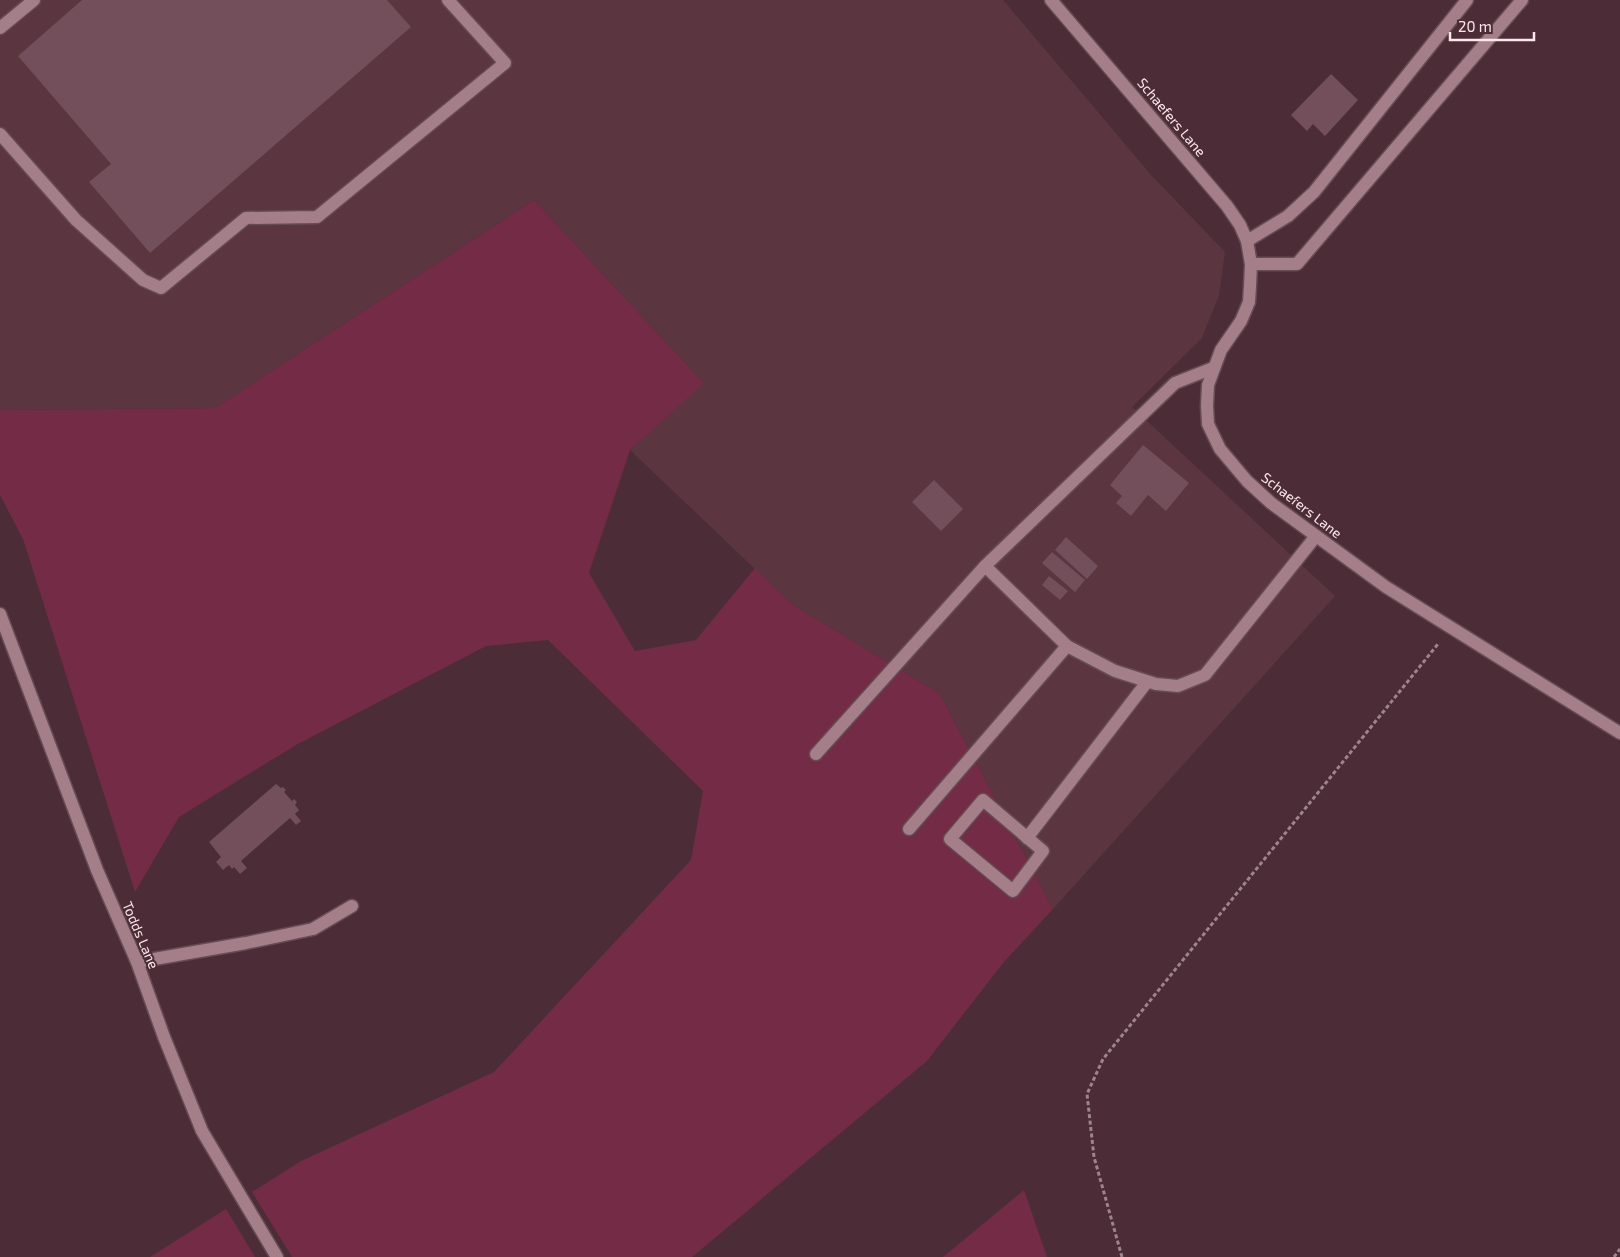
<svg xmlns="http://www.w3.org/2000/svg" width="1620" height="1257" viewBox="0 0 1620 1257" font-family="'Exo 2',sans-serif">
<rect width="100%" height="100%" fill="#4c2d37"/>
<polygon fill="#5b3641" points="0,0 1003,0 1152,176 1225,252 1219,295 1202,338 1132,407 1335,596 1053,909 940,694 792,604 630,450 703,382 534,200 215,408 0,410"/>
<g fill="#732b46">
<polygon points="534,200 704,383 630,450 589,573 635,651 696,640 755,568 792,604 940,694 1053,909 1003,963 927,1061 692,1257 292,1257 252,1192 301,1161 494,1072 691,860 703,791 548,640 486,646 296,745 179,817 135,892 23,539 0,495 0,410 215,408"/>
<polygon points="1024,1190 1047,1257 943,1257"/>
<polygon points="226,1209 255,1257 150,1257"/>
</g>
<g fill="#724f5a">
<polygon points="82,0 387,0 411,27 150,253 89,182 111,164 18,56"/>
<polygon points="1331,74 1358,100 1325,136 1313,124 1307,131 1291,115"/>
<polygon points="1143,445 1189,483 1166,511 1148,495 1131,516 1116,503 1122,496 1110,485"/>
<polygon points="934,480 963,509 941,531 912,502"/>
<polygon points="1066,537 1098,566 1087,579 1055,550"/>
<polygon points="1052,552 1085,580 1075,592 1042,563"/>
<polygon points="1049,576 1068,591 1060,600 1042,585"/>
<polygon points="276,784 281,788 283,787 286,790 284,792 292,801 294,799 297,802 295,805 299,810 295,814 301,821 296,825 290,818 241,861 247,868 240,874 234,867 232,869 229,865 223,870 216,862 221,857 209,842"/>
</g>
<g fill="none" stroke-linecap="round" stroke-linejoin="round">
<defs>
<g id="lane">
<polyline points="1051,0 1227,206 1240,225 1247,241 1251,264 1250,286 1249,302 1241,321 1221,350 1208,385 1207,406 1208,424 1220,449 1247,481 1271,503 1386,587 1620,733"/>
<polyline points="0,28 34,0"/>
<polyline points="0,134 76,220 143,280 161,288 246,218 317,217 505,63 448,0"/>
<polyline points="1247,241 1288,216 1314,192 1467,0"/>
<polyline points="1251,264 1297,264 1522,0"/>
<polyline points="1213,368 1175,383 985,566 1067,646 1115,671 1156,684 1178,686 1205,675 1316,536"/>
<polyline points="0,614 97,870 137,962 164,1037 202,1131 277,1257"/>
<polyline points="816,754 985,566"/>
<polygon points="983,800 1043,851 1013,891 950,839"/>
<polyline points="909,829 1067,646"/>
<polyline points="1027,838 1147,682"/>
<polyline points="137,962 246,943 313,929 352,906"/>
</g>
</defs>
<use href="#lane" stroke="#664b54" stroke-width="15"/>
<g stroke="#9e848b" stroke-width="3" stroke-dasharray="4 2.5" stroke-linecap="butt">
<polyline points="1122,1257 1094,1157 1087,1094 1103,1059 1438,644"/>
<polyline points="1614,1257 1620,1249"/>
</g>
<use href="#lane" stroke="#a47e89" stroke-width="12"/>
</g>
<g text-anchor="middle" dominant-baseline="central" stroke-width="4" stroke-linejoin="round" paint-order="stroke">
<g font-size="14" fill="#fce7ec" stroke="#4c2d37">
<text transform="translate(1172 117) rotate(50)">Schaefers Lane</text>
<text transform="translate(1302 505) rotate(38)">Schaefers Lane</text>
<text transform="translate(141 935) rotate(67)">Todds Lane</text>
</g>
</g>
<path d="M1450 32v8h84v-8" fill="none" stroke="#fce7ec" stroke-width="2.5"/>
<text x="1458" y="32" font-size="15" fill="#fce7ec" stroke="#4c2d37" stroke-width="4" paint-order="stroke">20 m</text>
</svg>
